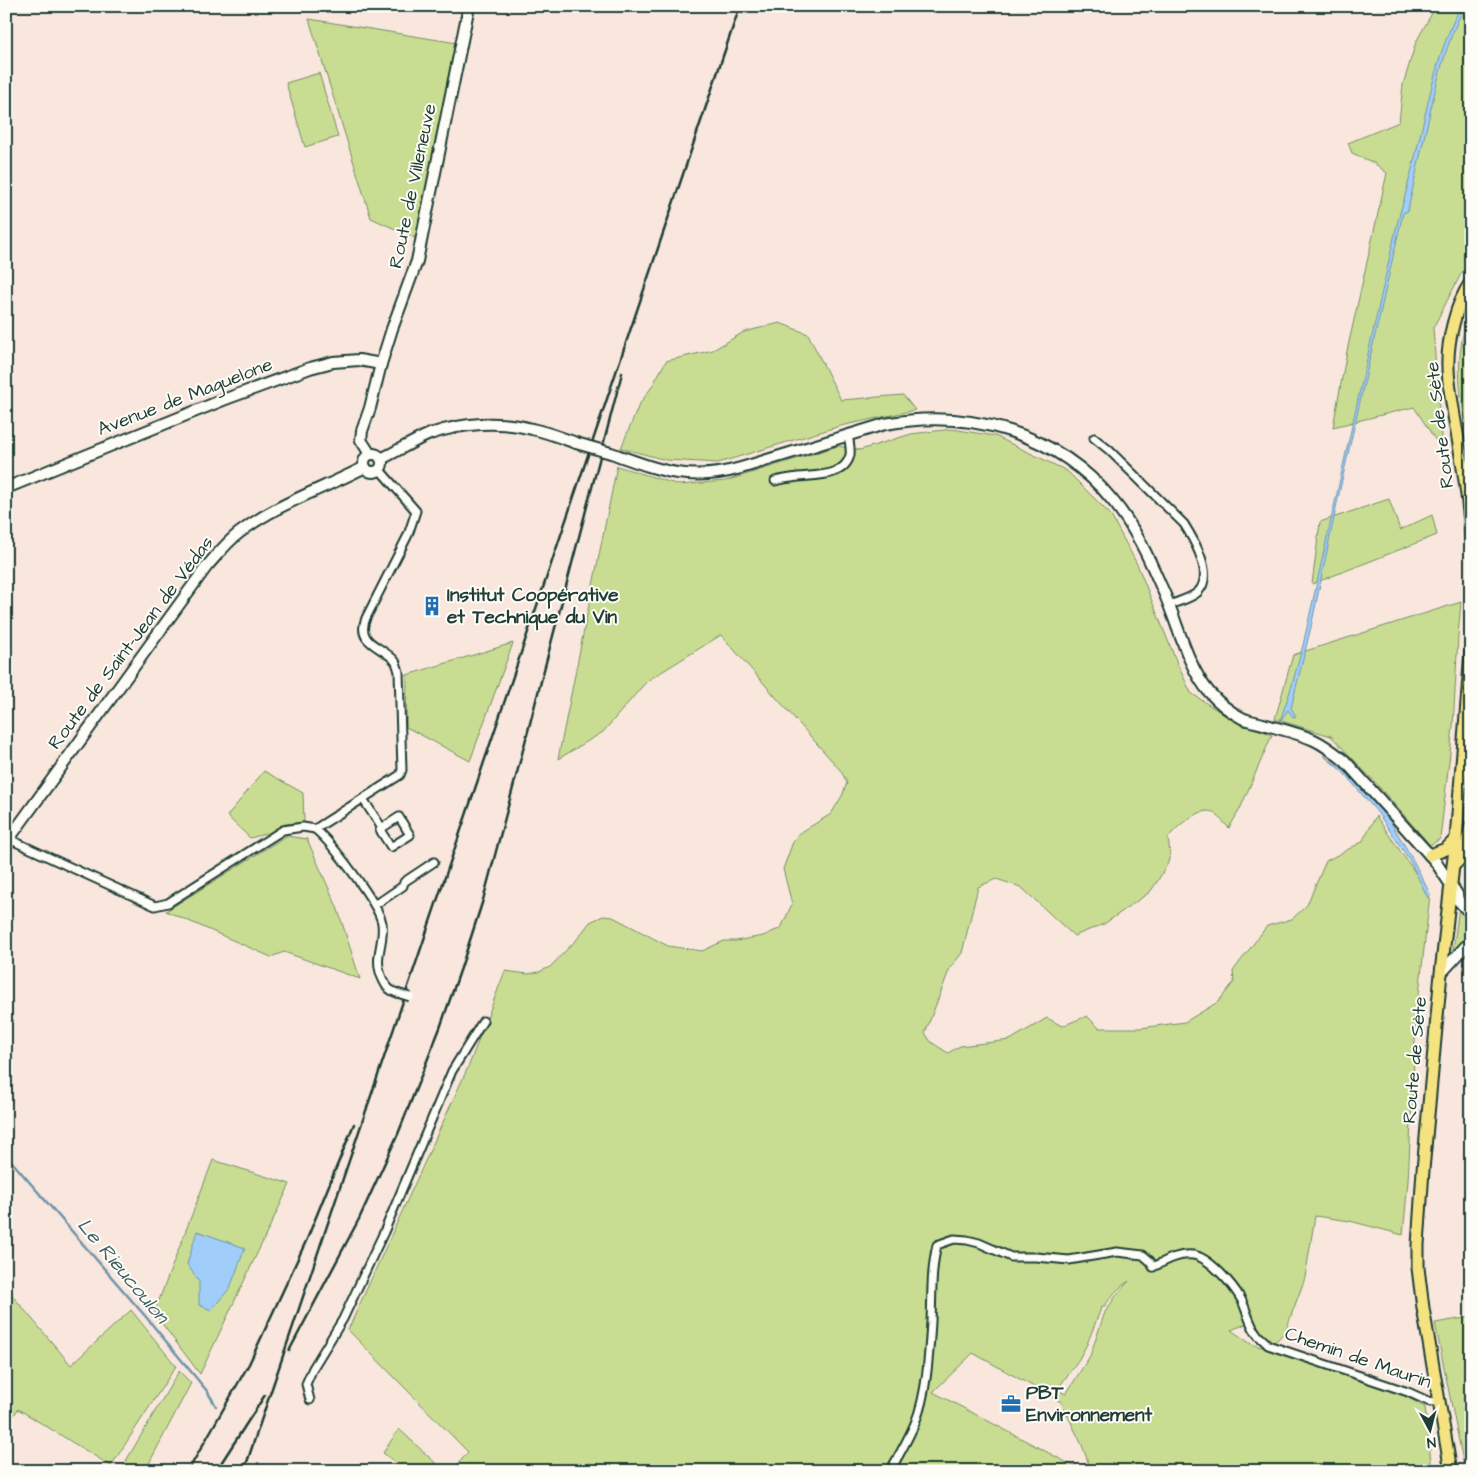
<svg xmlns="http://www.w3.org/2000/svg" width="1477" height="1477" viewBox="0 0 1477 1477" font-family="'Architects Daughter',sans-serif">
<rect width="100%" height="100%" fill="#f9e7de"/>
<filter id="ink" filterUnits="userSpaceOnUse"><feTurbulence type="fractalNoise" baseFrequency=".02" numOctaves="2"/><feDisplacementMap in="SourceGraphic" scale="10" xChannelSelector="R" yChannelSelector="G"/><feConvolveMatrix kernelMatrix="1 2 1 2 8 2 1 2 1" color-interpolation-filters="sRGB"/></filter>
<g filter="url(#ink)">
<g fill="#c9dd92" stroke="#748d63" fill-rule="evenodd">
<polygon points="1436,6 1471,6 1471,261 1461,274 1433,328 1442,450 1414,407 1333,427 1347,351 1387,173 1374,163 1352,153 1348,143 1399,122 1403,85 1416,42"/>
<polygon points="309,19 457,43 419,240 371,218"/>
<polygon points="319,73 338,137 305,147 286,83"/>
<path d="M 1471,309 L 1471,436 C 1468,425 1463,413 1462,402 C 1457,371 1459,338 1471,309 Z"/>
<polygon points="780,323 808,334 841,400 903,395 915,410 840,426 718,463 666,460 621,448 639,405 651,388 666,361 713,350 744,332"/>
<path d="M 952,429 L 995,436 L 1067,471 L 1110,514 L 1137,564 L 1177,663 L 1191,693 L 1223,714 L 1272,735 L 1240,809 L 1229,828 L 1214,812 C 1212,812 1209,811 1206,811 C 1193,813 1175,828 1168,838 L 1170,854 L 1168,863 L 1157,882 L 1150,892 L 1104,924 L 1074,936 L 1021,887 L 996,879 L 978,887 L 962,953 L 950,968 L 925,1033 L 931,1042 L 948,1053 L 960,1046 L 1010,1040 L 1047,1018 L 1062,1026 L 1087,1016 L 1099,1028 L 1140,1028 L 1185,1022 L 1218,1002 L 1234,982 L 1233,971 L 1267,926 L 1292,919 L 1307,905 L 1326,861 L 1362,842 L 1376,816 L 1430,894 L 1416,1021 L 1408,1181 L 1403,1235 L 1350,1221 L 1315,1216 L 1305,1278 L 1285,1332 L 1273,1344 L 1251,1322 L 1231,1330 L 1251,1344 L 1300,1358 L 1390,1388 L 1425,1407 L 1432,1471 L 1086,1471 L 1089,1465 L 1082,1445 L 1061,1402 L 973,1353 L 933,1392 L 1083,1471 L 900,1471 L 894,1468 L 893,1471 L 452,1471 L 468,1452 L 348,1330 L 469,1065 L 505,971 L 528,974 L 539,972 L 550,967 L 578,938 L 590,922 L 603,916 L 613,917 L 668,946 L 702,951 L 724,941 L 736,941 L 763,936 L 781,928 L 792,904 L 783,869 L 793,842 L 798,834 L 831,814 L 842,796 L 847,783 L 841,771 L 721,635 L 647,681 L 603,732 L 558,759 L 617,466 L 679,485 L 725,481 L 838,446 L 860,450 L 911,434 ZM 1129,1281 L 1118,1293 L 1105,1312 L 1090,1356 L 1066,1394 L 1057,1390 L 1079,1359 L 1087,1344 L 1102,1306 L 1105,1306 C 1112,1295 1118,1288 1129,1281 Z"/>
<polygon points="1389,499 1400,530 1432,515 1437,535 1312,584 1320,522"/>
<polygon points="1461,602 1458,636 1453,727 1440,839 1430,845 1374,781 1331,736 1275,719 1293,655"/>
<polygon points="513,643 470,761 406,727 407,675"/>
<polygon points="264,771 303,793 304,822 285,824 269,833 250,838 227,816"/>
<polygon points="286,836 307,839 337,907 360,979 284,952 271,957 166,911"/>
<path d="M 1459,908 C 1477,919 1468,940 1453,950 Z"/>
<polygon points="213,1160 290,1184 200,1374 154,1313"/>
<polygon points="6,1288 71,1365 131,1310 176,1366 111,1466 18,1409 6,1427"/>
<polygon points="1471,1317 1471,1471 1465,1471 1435,1323"/>
<polygon points="179,1371 191,1383 145,1471 120,1471"/>
<polygon points="399,1429 444,1471 406,1471 383,1453"/>
</g>
<g fill="#a1cdfb" stroke="#6d93ab">
<path d="M 1461,6 L 1465,6 C 1444,45 1435,91 1425,134 C 1420,158 1414,181 1409,205 L 1408,211 L 1403,213 L 1340,489 L 1311,627 L 1291,708 L 1296,716 L 1293,717 L 1288,710 L 1280,721 L 1292,685 L 1303,645 L 1398,220 C 1408,187 1416,153 1424,119 C 1433,81 1442,41 1461,6 Z"/>
<polygon points="1324,756 1348,772 1387,816 1411,856 1430,894 1428,898 1409,859 1377,812 1343,772"/>
<polygon points="197,1231 245,1248 230,1288 211,1310 199,1305 199,1282 187,1264"/>
</g>
<g fill="none" stroke-linecap="round" stroke-linejoin="round">
<g stroke="#6d93ab" stroke-width="2.5">
<polyline points="6,1155 146,1317 207,1391 216,1406"/>
<polyline points="258,1463 261,1471"/>
</g>
<defs>
<g id="street">
<path d="M 1094,438 L 1109,450 L 1184,524 C 1194,540 1215,575 1198,592 C 1190,599 1179,601 1169,605"/>
<path d="M 775,481 C 783,479 790,478 798,477 C 816,475 845,477 850,455 C 851,448 849,441 848,435"/>
<polyline points="363,799 382,828 399,817 410,835 391,847 380,830 382,828"/>
<path d="M 315,829 C 332,843 378,903 382,923 C 385,945 372,957 383,980 C 386,987 390,991 397,993"/>
<path d="M 9,839 L 155,906 L 168,903 L 283,830 L 303,827 L 315,829 L 400,775 L 402,770 L 399,672 C 398,668 397,664 395,661 C 383,646 355,644 366,618 L 408,535 L 416,511 L 380,470"/>
<polyline points="374,904 381,901 403,886 404,882 434,862"/>
<polyline points="310,1400 306,1384 313,1368 343,1319 384,1232 452,1071 483,1021"/>
<polyline points="48,1471 48,1469"/>
<path d="M 890,1471 C 899,1455 908,1440 915,1423 C 927,1394 929,1353 931,1322 C 932,1296 931,1270 937,1245 L 954,1239 L 967,1240 L 979,1243 L 1011,1257 L 1036,1257 L 1069,1260 L 1117,1252 L 1143,1255 L 1150,1261 L 1153,1267 C 1165,1261 1179,1253 1193,1255 C 1209,1257 1233,1285 1241,1299 C 1247,1310 1249,1324 1257,1334 C 1260,1338 1265,1341 1268,1345 L 1408,1392 L 1430,1402 L 1438,1401"/>
</g>
<g id="secondary">
<path d="M 611,453 C 659,470 689,483 741,468 L 885,424 C 969,408 1058,433 1113,501 C 1134,526 1148,556 1161,586 C 1177,619 1186,665 1209,692 C 1218,702 1230,712 1242,718 C 1248,721 1256,722 1263,724 C 1280,729 1298,733 1314,740 C 1325,745 1335,753 1345,761 L 1435,861 L 1457,894 L 1458,900 L 1471,914"/>
<circle cx="373" cy="463" r="9"/>
<polyline points="370,454 361,440 362,431 370,408 381,364 392,329 417,261 469,6"/>
<path d="M 381,459 C 398,451 413,441 430,434 C 462,423 499,420 532,429 C 547,432 562,438 576,443"/>
<polyline points="6,488 223,400 310,368 333,362 359,360 381,364"/>
<path d="M 6,843 L 207,566 C 217,555 227,542 239,533 C 276,504 323,489 365,467"/>
<polyline points="1441,973 1466,946 1471,947"/>
</g>
<g id="primary">
<path d="M 1471,282 C 1456,303 1447,341 1448,367 C 1448,383 1452,400 1454,416 C 1461,456 1469,497 1471,538"/>
<polyline points="1430,855 1446,849 1456,839"/>
<polyline points="1453,866 1463,856 1471,826"/>
<polyline points="1451,1471 1423,1308 1418,1268 1418,1245 1423,1170 1441,973 1456,839 1471,652"/>
</g>
</defs>
<use href="#street" stroke="#1f3d34" stroke-width="11"/>
<use href="#secondary" stroke="#1f3d34" stroke-width="14"/>
<use href="#primary" stroke="#1f3d34" stroke-width="15"/>
<use href="#street" stroke="#fdfcf7" stroke-width="7"/>
<use href="#secondary" stroke="#fdfcf7" stroke-width="10"/>
<use href="#primary" stroke="#f5e382" stroke-width="11"/>
<g stroke="#1f3d34" stroke-width="2.5">
<polyline points="289,1351 359,1219 398,1134 440,1028 461,968 483,900 518,769 622,373"/>
<polyline points="188,1471 249,1364 307,1239 354,1124"/>
<polyline points="216,1471 265,1395"/>
<polyline points="244,1471 740,6"/>
</g>
<defs>
<polyline id="street-bridge" points="397,993 410,997"/>
<polyline id="secondary-bridge" points="576,443 611,453"/>
</defs>
<use href="#street-bridge" stroke="#1f3d34" stroke-width="11" stroke-linecap="butt"/>
<use href="#secondary-bridge" stroke="#1f3d34" stroke-width="14" stroke-linecap="butt"/>
<use href="#street-bridge" stroke="#fdfcf7" stroke-width="7"/>
<use href="#secondary-bridge" stroke="#fdfcf7" stroke-width="10"/>
</g>
</g>
<defs>
<symbol id="building-bare" viewBox="-9 -9 18 18"><path d="M-4-6H4V6H1V3H-1V6H-4ZM-2.5-4.3h1.7v1.8h-1.7ZM.8-4.3h1.7v1.8H.8ZM-2.5-1h1.7V.8h-1.7ZM.8-1h1.7V.8H.8Z" fill="#1f6fb2" stroke="#fdfcf7" stroke-width="2.5" paint-order="stroke"/></symbol>
<symbol id="office-bare" viewBox="-9 -9 18 18"><path d="M-6-3h4V-5.5h4V-3h4V5H-6ZM-1-4.5V-3h2v-1.5ZM-6 0V1H6V0Z" fill="#1f6fb2" stroke="#fdfcf7" stroke-width="2.5" paint-order="stroke"/></symbol>
</defs>
<g fill-rule="evenodd">
<use href="#building-bare" x="418" y="592" width="28" height="28"/>
<use href="#office-bare" x="997" y="1390" width="28" height="28"/>
</g>
<g text-anchor="middle" dominant-baseline="central" stroke-width="4" stroke-linejoin="round" paint-order="stroke">
<g font-size="19" fill="#1f3d34" stroke="#fdfcf7">
<text transform="translate(413 186) rotate(-78)">Route de Villeneuve</text>
<text transform="translate(185 397) rotate(-21)">Avenue de Maguelone</text>
<text transform="translate(1440 425) rotate(-97)">Route de Sète</text>
<text transform="translate(131 643) rotate(-53)">Route de Saint-Jean de Védas</text>
<text transform="translate(1415 1060) rotate(-85)">Route de Sète</text>
<text transform="translate(1358 1358) rotate(19)">Chemin de Maurin</text>
</g>
<g font-size="19" font-weight="bold" fill="#1f3d34" stroke="#fdfcf7" text-anchor="start">
<text x="447" y="595">Institut Coopérative<tspan x="447" dy="22">et Technique du Vin</tspan></text>
<text x="1026" y="1393">PBT<tspan x="1026" dy="22">Environnement</tspan></text>
</g>
<g font-size="20" font-style="italic" fill="#406166" stroke="#fdfcf7">
<text transform="translate(123 1271) rotate(50)">Le Rieucoulon</text>
</g>
</g>
<rect width="1477" height="1477" fill="none" stroke="#fdfcf7" stroke-width="25"/>
<rect x="12" y="12" width="1452" height="1452" fill="none" stroke="#1f3d34" stroke-width="2" filter="url(#ink)"/>
<g transform="translate(1430 1430) rotate(173)" stroke="#fdfcf7" stroke-width="4" paint-order="stroke">
<path d="M0-4L9 19L0 12L-9 19Z" fill="#1f3d34"/>
<text y="-8" font-size="14" font-weight="bold" text-anchor="middle" fill="#1f3d34">N</text>
</g>
</svg>
